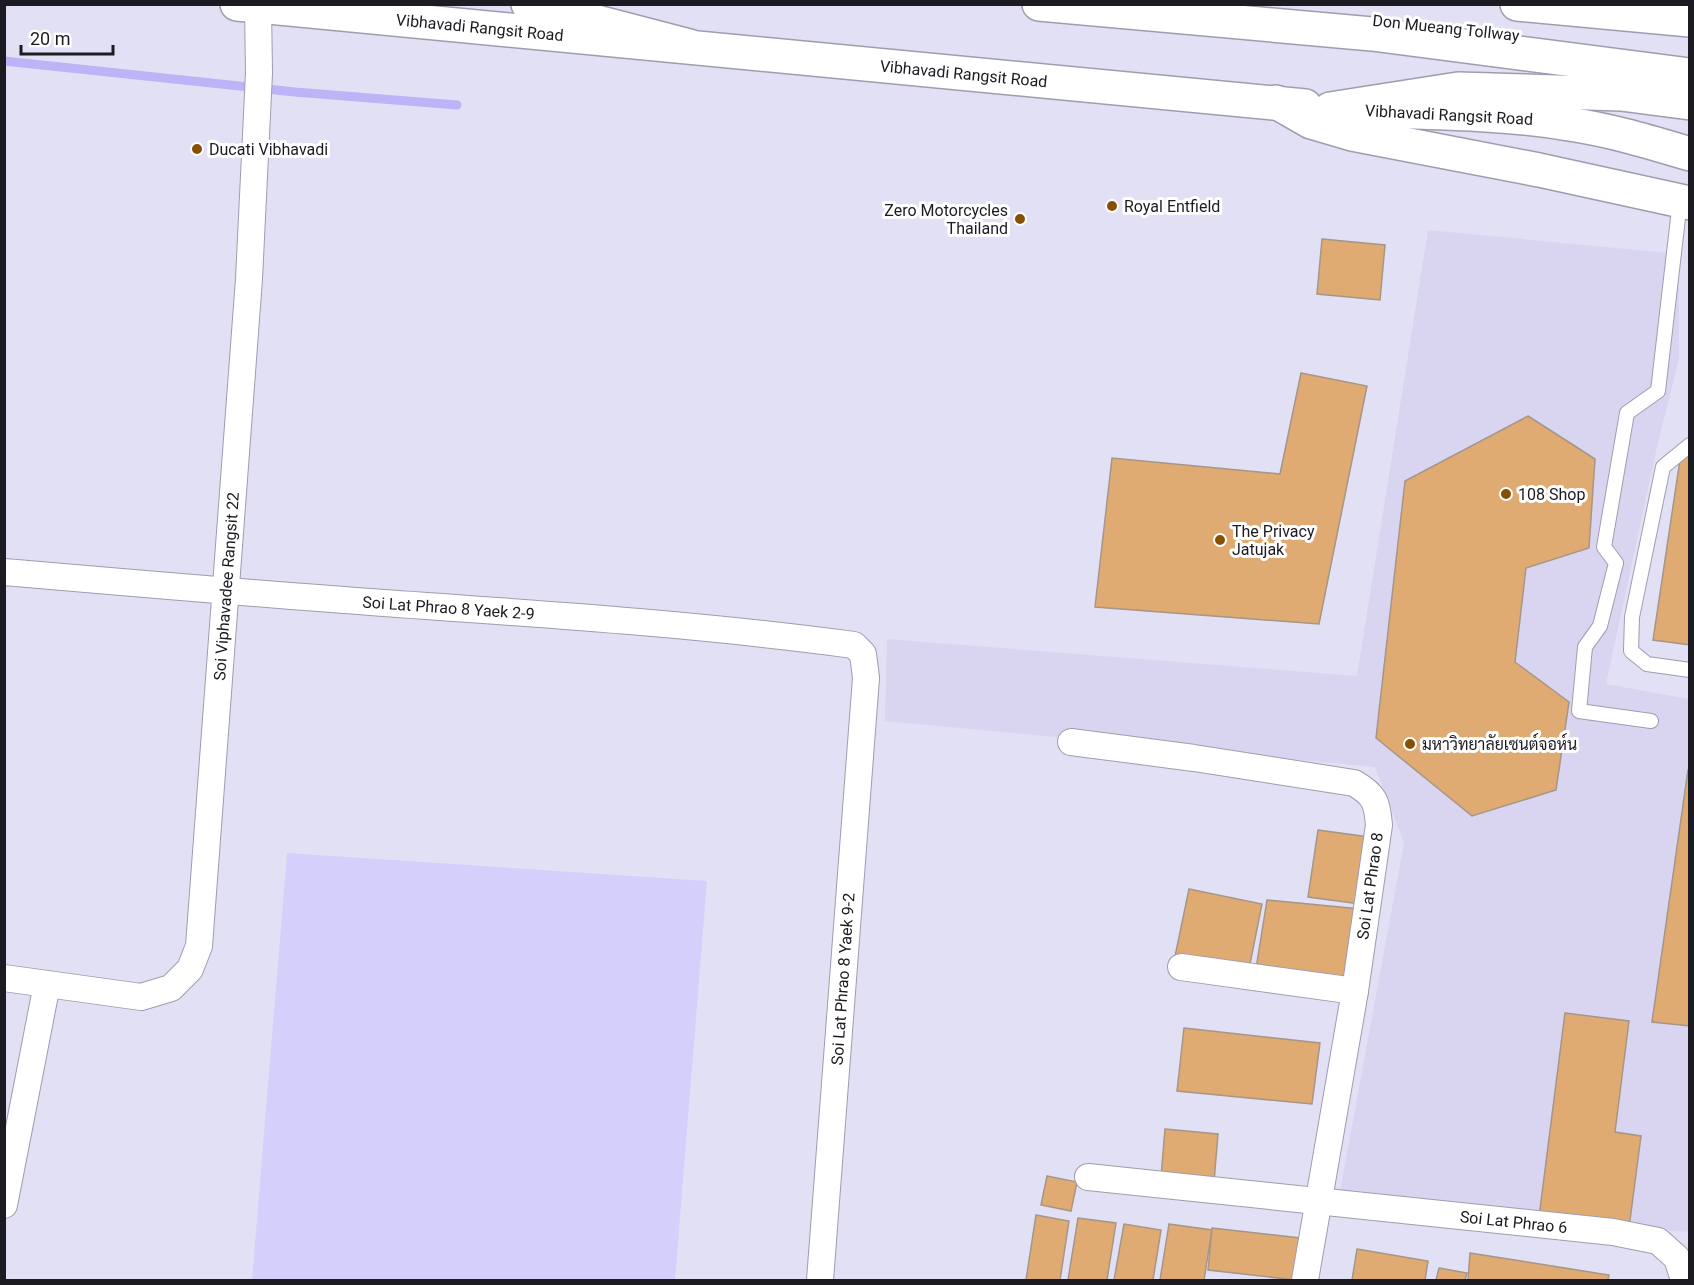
<svg xmlns="http://www.w3.org/2000/svg" width="1694" height="1285" viewBox="0 0 1694 1285" font-family="Roboto,Sarabun,sans-serif">
<rect width="100%" height="100%" fill="#e2e0f5"/>
<polygon fill="#d9d5f1" points="1428,230 1679,254 1679,359 1657,447 1606,684 1689,699 1689,1232 1338,1202 1404,843 1375,767 885,721 887,639 1357,676"/>
<polygon fill="#d5cffc" points="287,853 707,881 675,1280 252,1280"/>
<g fill="none" stroke-linecap="round" stroke-linejoin="round">
<polyline stroke="#bdb3f7" stroke-width="9" points="4,61 295,92 457,105"/>
</g>
<g fill="#e0aa73" stroke="#a59687" stroke-width="1.5">
<polygon points="1322,239 1385,245 1380,300 1317,294"/>
<polygon points="1301,373 1367,386 1319,624 1095,607 1112,458 1280,474"/>
<polygon points="1528,416 1595,459 1589,548 1526,568 1515,662 1569,702 1556,790 1472,816 1376,738 1405,481"/>
<polygon points="1681,453 1690,454 1690,645 1653,640"/>
<polygon points="1688,770 1690,770 1690,1026 1652,1022"/>
<polygon points="1318,830 1369,837 1360,904 1308,897"/>
<polygon points="1189,889 1262,904 1248,974 1173,966"/>
<polygon points="1267,900 1360,909 1345,985 1255,975"/>
<polygon points="1565,1013 1629,1021 1615,1132 1641,1136 1629,1228 1539,1217"/>
<polygon points="1184,1028 1320,1043 1312,1104 1177,1091"/>
<polygon points="1165,1129 1218,1134 1214,1182 1161,1177"/>
<polygon points="1047,1176 1077,1182 1071,1211 1041,1205"/>
<polygon points="1036,1215 1069,1221 1060,1280 1026,1280"/>
<polygon points="1078,1218 1116,1223 1107,1280 1068,1280"/>
<polygon points="1124,1224 1161,1230 1153,1280 1114,1280"/>
<polygon points="1169,1224 1212,1230 1204,1280 1160,1280"/>
<polygon points="1212,1228 1300,1238 1295,1280 1208,1270"/>
<polygon points="1357,1249 1428,1261 1425,1280 1352,1280"/>
<polygon points="1470,1253 1609,1275 1608,1280 1468,1280"/>
<polygon points="1439,1268 1467,1273 1465,1280 1436,1280"/>
</g>
<g fill="none" stroke-linecap="round" stroke-linejoin="round">
<defs>
<g id="lane">
<polyline points="1690,445 1663,467 1632,617 1631,651 1647,664 1690,670"/>
<polyline points="1651,721 1579,711 1585,647 1600,626 1616,563 1604,547 1627,413 1658,391 1680,201"/>
</g>
<g id="street">
<path id="s1" d="M 4,572 C 131,583 257,594 384,603 C 541,614 698,624 854,645 L 863,654 L 866,678 L 820,1280"/>
<path d="M 1071,742 L 1194,758 L 1354,783 C 1375,795 1377,802 1379,825 L 1355,991 L 1305,1280"/>
<polyline points="1181,967 1355,991"/>
<path id="s2" d="M 4,978 L 141,997 L 171,988 L 190,969 L 199,946 L 249,279 L 259,73 L 258,7"/>
<path id="s3" d="M 1088,1177 L 1613,1232 L 1658,1241 L 1677,1258 L 1684,1280"/>
<polyline points="4,1205 47,984"/>
</g>
<g id="secondary">
<path id="s4" d="M 237,4 L 1305,106"/>
<path d="M 1372,111 C 1438,113 1504,113 1569,124 C 1610,130 1650,142 1690,154"/>
</g>
<polyline id="primary" points="1276,102 1311,122 1352,134 1539,170 1690,203"/>
<g id="highway">
<polyline points="528,4 689,46"/>
<polyline points="1039,4 1372,34 1690,75"/>
<polyline points="1517,4 1690,20"/>
<polyline points="1330,109 1458,89 1621,94 1690,103"/>
</g>
</defs>
<use href="#lane" stroke="#9f9cb0" stroke-width="16"/>
<use href="#street" stroke="#9f9cb0" stroke-width="28"/>
<use href="#secondary" stroke="#9f9cb0" stroke-width="36"/>
<use href="#primary" stroke="#9f9cb0" stroke-width="36"/>
<use href="#highway" stroke="#9f9cb0" stroke-width="36"/>
<use href="#lane" stroke="#fff" stroke-width="14"/>
<use href="#street" stroke="#fff" stroke-width="26"/>
<use href="#secondary" stroke="#fff" stroke-width="33"/>
<use href="#primary" stroke="#fff" stroke-width="33"/>
<use href="#highway" stroke="#fff" stroke-width="33"/>
</g>
<g fill="#875000" stroke="#fff" stroke-width="2">
<circle cx="197" cy="149" r="6"/>
<circle cx="1112" cy="206" r="6"/>
<circle cx="1020" cy="219" r="6"/>
<circle cx="1506" cy="494" r="6"/>
<circle cx="1220" cy="540" r="6"/>
<circle cx="1410" cy="744" r="6"/>
</g>
<g text-anchor="middle" dominant-baseline="central" stroke-width="6" stroke-linejoin="round" paint-order="stroke">
<g font-size="16" fill="#1c1b22" stroke="#fff">
<text stroke="none"><textPath href="#s4" startOffset="244">Vibhavadi Rangsit Road</textPath></text>
<text transform="translate(1446 28) rotate(6)">Don Mueang Tollway</text>
<text stroke="none"><textPath href="#s4" startOffset="730">Vibhavadi Rangsit Road</textPath></text>
<text transform="translate(1449 115) rotate(3)">Vibhavadi Rangsit Road</text>
<text stroke="none"><textPath href="#s2" startOffset="582">Soi Viphavadee Rangsit 22</textPath></text>
<text stroke="none"><textPath href="#s1" startOffset="446">Soi Lat Phrao 8 Yaek 2-9</textPath></text>
<text transform="translate(1370 886) rotate(-82)">Soi Lat Phrao 8</text>
<text transform="translate(843 979) rotate(-86)">Soi Lat Phrao 8 Yaek 9-2</text>
<text stroke="none"><textPath href="#s3" startOffset="428">Soi Lat Phrao 6</textPath></text>
</g>
<g font-size="16" fill="#1c1b22" stroke="#fff" text-anchor="start">
<text x="209" y="149">Ducati Vibhavadi</text>
<text x="1124" y="206">Royal Entfield</text>
<text x="1008" y="210" text-anchor="end">Zero Motorcycles<tspan x="1008" dy="18">Thailand</tspan></text>
<text x="1518" y="494">108 Shop</text>
<text x="1232" y="531">The Privacy<tspan x="1232" dy="18">Jatujak</tspan></text>
<text x="1422" y="744">มหาวิทยาลัยเซนต์จอห์น</text>
</g>
</g>
<rect width="1694" height="1285" fill="none" stroke="#1c1b22" stroke-width="12"/>
<path d="M21 45v9h92v-9" fill="none" stroke="#1c1b22" stroke-width="3"/>
<text x="30" y="45" font-size="18" fill="#1c1b22" stroke="#ffffff" stroke-width="4.5" paint-order="stroke">20 m</text>
</svg>
